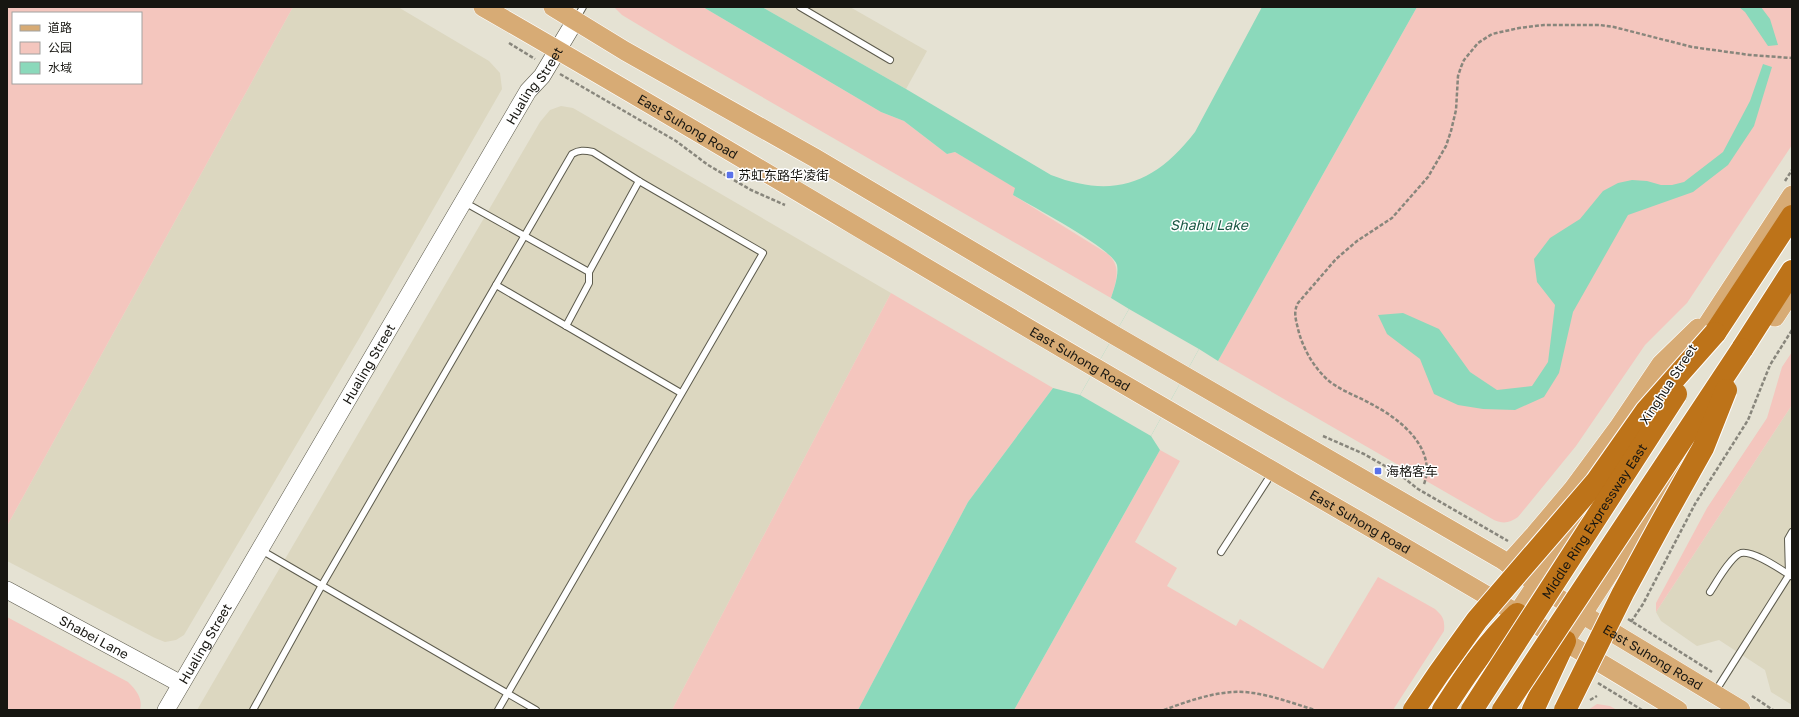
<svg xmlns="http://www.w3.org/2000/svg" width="1799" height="717" viewBox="0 0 1799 717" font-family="'Golos Text','Noto Sans SC',sans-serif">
<rect width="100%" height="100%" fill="#e5e2d3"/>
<g fill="#dcd7c0">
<polygon points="293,7 398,7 489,61 500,73 502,89 360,337 184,635 176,640 165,642 155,638 7,561 7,526"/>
<polygon points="762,7 850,7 927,51 906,89"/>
<polygon points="561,106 573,108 891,293 672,710 197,710 540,122 550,110"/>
<polygon points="1792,405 1792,705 1771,692 1765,670 1719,640 1697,646 1661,621 1656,612"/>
</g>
<g fill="#f4c6be" fill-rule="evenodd">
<path d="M 7,7 L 293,7 L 7,526 ZM 13,13 L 141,13 L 141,83 L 13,83 Z"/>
<path d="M 614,7 L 703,7 L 881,112 L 904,121 L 947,154 L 955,152 L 1016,188 L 1013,195 L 1108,254 C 1122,267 1116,282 1111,298 L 677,48 L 622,15 Z"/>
<path d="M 1417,7 L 1792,7 L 1792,145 L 1687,303 L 1645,345 L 1576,446 L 1518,517 C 1510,523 1503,524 1494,520 L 1218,361 Z"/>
<polygon points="891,293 1053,388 968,502 858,710 672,710"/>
<polygon points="1792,352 1792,405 1656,612 1656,603 1707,508 1767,418 1782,367"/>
<path d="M 1160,450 L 1180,461 L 1135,542 L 1177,568 L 1167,586 L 1236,626 L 1240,619 L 1323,669 L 1378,577 L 1435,609 C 1443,616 1445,620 1444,631 L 1393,710 L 1014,710 Z"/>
<path d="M 7,617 L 128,682 C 136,690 143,698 140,710 L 7,710 Z"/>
<polygon points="1597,704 1610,706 1617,710 1588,710"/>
</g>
<g fill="#8bd9bb">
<path d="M 703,7 L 762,7 L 906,89 L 1051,175 C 1113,199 1155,184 1195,132 L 1262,7 L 1417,7 L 1218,361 L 1199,349 L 1151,436 L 1160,450 L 1014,710 L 858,710 L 968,502 L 1053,388 L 1080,395 L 1129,309 L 1111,298 C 1114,289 1119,275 1117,265 C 1112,248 1031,206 1013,195 L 1015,188 L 955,152 L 947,154 L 904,121 L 881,112 Z"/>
<polygon points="1739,7 1761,7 1770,19 1778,45 1768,46 1745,12"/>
<polygon points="1763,64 1772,67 1754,126 1728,165 1693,192 1628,215 1573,312 1559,373 1544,397 1515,410 1483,409 1458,405 1434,394 1420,359 1387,334 1378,315 1403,313 1439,329 1470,372 1497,390 1532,386 1548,362 1555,305 1537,282 1534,259 1550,238 1580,219 1603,191 1618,183 1632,180 1647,181 1661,185 1672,185 1684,182 1723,152 1750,101"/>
</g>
<polygon fill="#e5e2d3" points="1129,309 1199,349 1151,436 1080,395"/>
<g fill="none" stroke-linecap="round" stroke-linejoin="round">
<defs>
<g id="lane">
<polyline points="800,7 890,60"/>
<polyline points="576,19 583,7"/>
<polyline points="464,202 589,272"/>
<polyline points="496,285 681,393"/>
<polyline points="566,326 589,283 589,272 639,181"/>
<polyline points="261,550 536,710"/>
<polyline points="1221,552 1272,473"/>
<path d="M 1710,592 C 1716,583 1731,556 1741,553 C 1753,550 1780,569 1791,576"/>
<polyline points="1715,692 1789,575 1788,539 1792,532"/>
<path d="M 253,710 L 322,585 L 572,154 C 579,150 584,150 593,152 L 639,181 L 763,253 L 498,710"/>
</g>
<g id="secondary">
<path id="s1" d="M 7,590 L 181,684"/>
<path id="s2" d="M 166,710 L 528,91 L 542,76 L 575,21"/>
</g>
<g id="primary">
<path id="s3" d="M 483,7 C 689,125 891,248 1096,368 C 1290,482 1486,592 1678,710"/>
<path id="s4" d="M 553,7 L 625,51 L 815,158 L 1114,335 L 1501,559 L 1582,614 L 1741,710"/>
<polyline points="1775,317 1792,291"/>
<polyline points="1692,348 1792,195"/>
<polyline points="1508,564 1535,534 1573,489 1618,428 1661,364 1698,328"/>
<polyline points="1517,614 1595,495"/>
<polyline points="1565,641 1704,427"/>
</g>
<g id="highway">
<polyline points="1715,333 1792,216"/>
<polyline points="1742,349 1792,271"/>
<path d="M 1443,710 C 1465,676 1487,642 1517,614"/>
<polyline points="1533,710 1565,641"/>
</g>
</defs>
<use href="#lane" stroke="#5d5b4d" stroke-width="8"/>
<use href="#secondary" stroke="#5d5b4d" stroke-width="18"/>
<use href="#primary" stroke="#fff" stroke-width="20"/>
<use href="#highway" stroke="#fff" stroke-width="24"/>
<g stroke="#88867c" stroke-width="2.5" stroke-dasharray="4 2" stroke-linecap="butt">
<polyline points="509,43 535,59"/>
<polyline points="560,74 676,141 708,165 751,190 785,205"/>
<polyline points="1785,181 1792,170"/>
<polyline points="1323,436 1364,454 1399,474 1418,489 1508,541"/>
<path d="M 1424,484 C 1437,449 1401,420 1375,406 C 1360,397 1343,392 1329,381 C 1314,368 1303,349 1298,329 C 1296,320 1293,312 1298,303 L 1336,259 L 1357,241 L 1392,218 L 1428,177 L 1446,146 L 1451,131 L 1456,110 L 1458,76 L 1461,67 L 1464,60 L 1478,43 L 1492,34 L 1519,28 L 1544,25 L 1600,25 L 1614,27 L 1692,47 L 1750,55 L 1792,58"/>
<polyline points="1628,619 1712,672"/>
<polyline points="1631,622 1643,604 1695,504 1748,420 1770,365 1792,330"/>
<polyline points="1598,683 1642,710"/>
<polyline points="1752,696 1773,710"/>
<polyline points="1590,700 1597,696"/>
<path d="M 1164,710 C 1191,700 1224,688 1253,693 C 1274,696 1295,704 1315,710"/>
</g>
<use href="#lane" stroke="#fff" stroke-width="6"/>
<use href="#secondary" stroke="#fff" stroke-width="17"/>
<use href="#primary" stroke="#d7ab75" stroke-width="19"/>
<use href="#highway" stroke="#bd7319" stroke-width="22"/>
<defs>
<g id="highway-bridge">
<polyline points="1414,710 1439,673 1477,620 1596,482 1646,411 1715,333"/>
<path id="s5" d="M 1472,710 L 1676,394"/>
<polyline points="1503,710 1742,349"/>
<polyline points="1565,710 1623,593 1661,523 1703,448 1726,390"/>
</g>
</defs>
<use href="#highway-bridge" stroke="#fff" stroke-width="24" stroke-linecap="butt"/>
<use href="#highway-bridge" stroke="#bd7319" stroke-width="22"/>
</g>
<g fill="#5a72e9" stroke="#fff" stroke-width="1.5">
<rect x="726" y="171" width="8" height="8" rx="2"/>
<rect x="1374" y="467" width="8" height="8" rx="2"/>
</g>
<g text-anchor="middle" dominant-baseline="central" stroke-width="3" stroke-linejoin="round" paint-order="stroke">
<g font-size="13" fill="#171611" stroke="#fff">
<text stroke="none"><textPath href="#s2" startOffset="725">Hualing Street</textPath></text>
<text stroke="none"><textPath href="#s3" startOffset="237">East Suhong Road</textPath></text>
<text stroke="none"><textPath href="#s3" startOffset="693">East Suhong Road</textPath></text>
<text stroke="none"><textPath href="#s2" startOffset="401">Hualing Street</textPath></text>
<text transform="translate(1668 384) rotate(-57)">Xinghua Street</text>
<text stroke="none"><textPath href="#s3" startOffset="1017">East Suhong Road</textPath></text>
<text stroke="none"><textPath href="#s5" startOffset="225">Middle Ring Expressway East</textPath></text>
<text stroke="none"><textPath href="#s1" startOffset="99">Shabei Lane</textPath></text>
<text stroke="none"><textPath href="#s2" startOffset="77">Hualing Street</textPath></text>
<text stroke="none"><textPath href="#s4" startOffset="1278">East Suhong Road</textPath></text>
</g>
<g font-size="13" fill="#171611" stroke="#fff" text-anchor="start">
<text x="738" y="175">苏虹东路华凌街</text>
<text x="1386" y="471">海格客车</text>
</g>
<g font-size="14" font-style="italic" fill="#195743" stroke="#fff">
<text x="1209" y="224">Shahu Lake</text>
</g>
</g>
<rect width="1799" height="717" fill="none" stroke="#171611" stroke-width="16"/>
<rect x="12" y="12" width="130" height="72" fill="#ffffff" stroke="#a2a2a0"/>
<rect x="20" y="25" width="20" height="6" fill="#d7ab75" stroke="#a2a2a0"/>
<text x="48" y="32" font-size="12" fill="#171611">道路</text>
<rect x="20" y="42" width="20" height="12" fill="#f4c6be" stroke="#a2a2a0"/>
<text x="48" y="52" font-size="12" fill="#171611">公园</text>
<rect x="20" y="62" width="20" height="12" fill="#8bd9bb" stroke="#a2a2a0"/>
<text x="48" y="72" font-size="12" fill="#171611">水域</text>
</svg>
